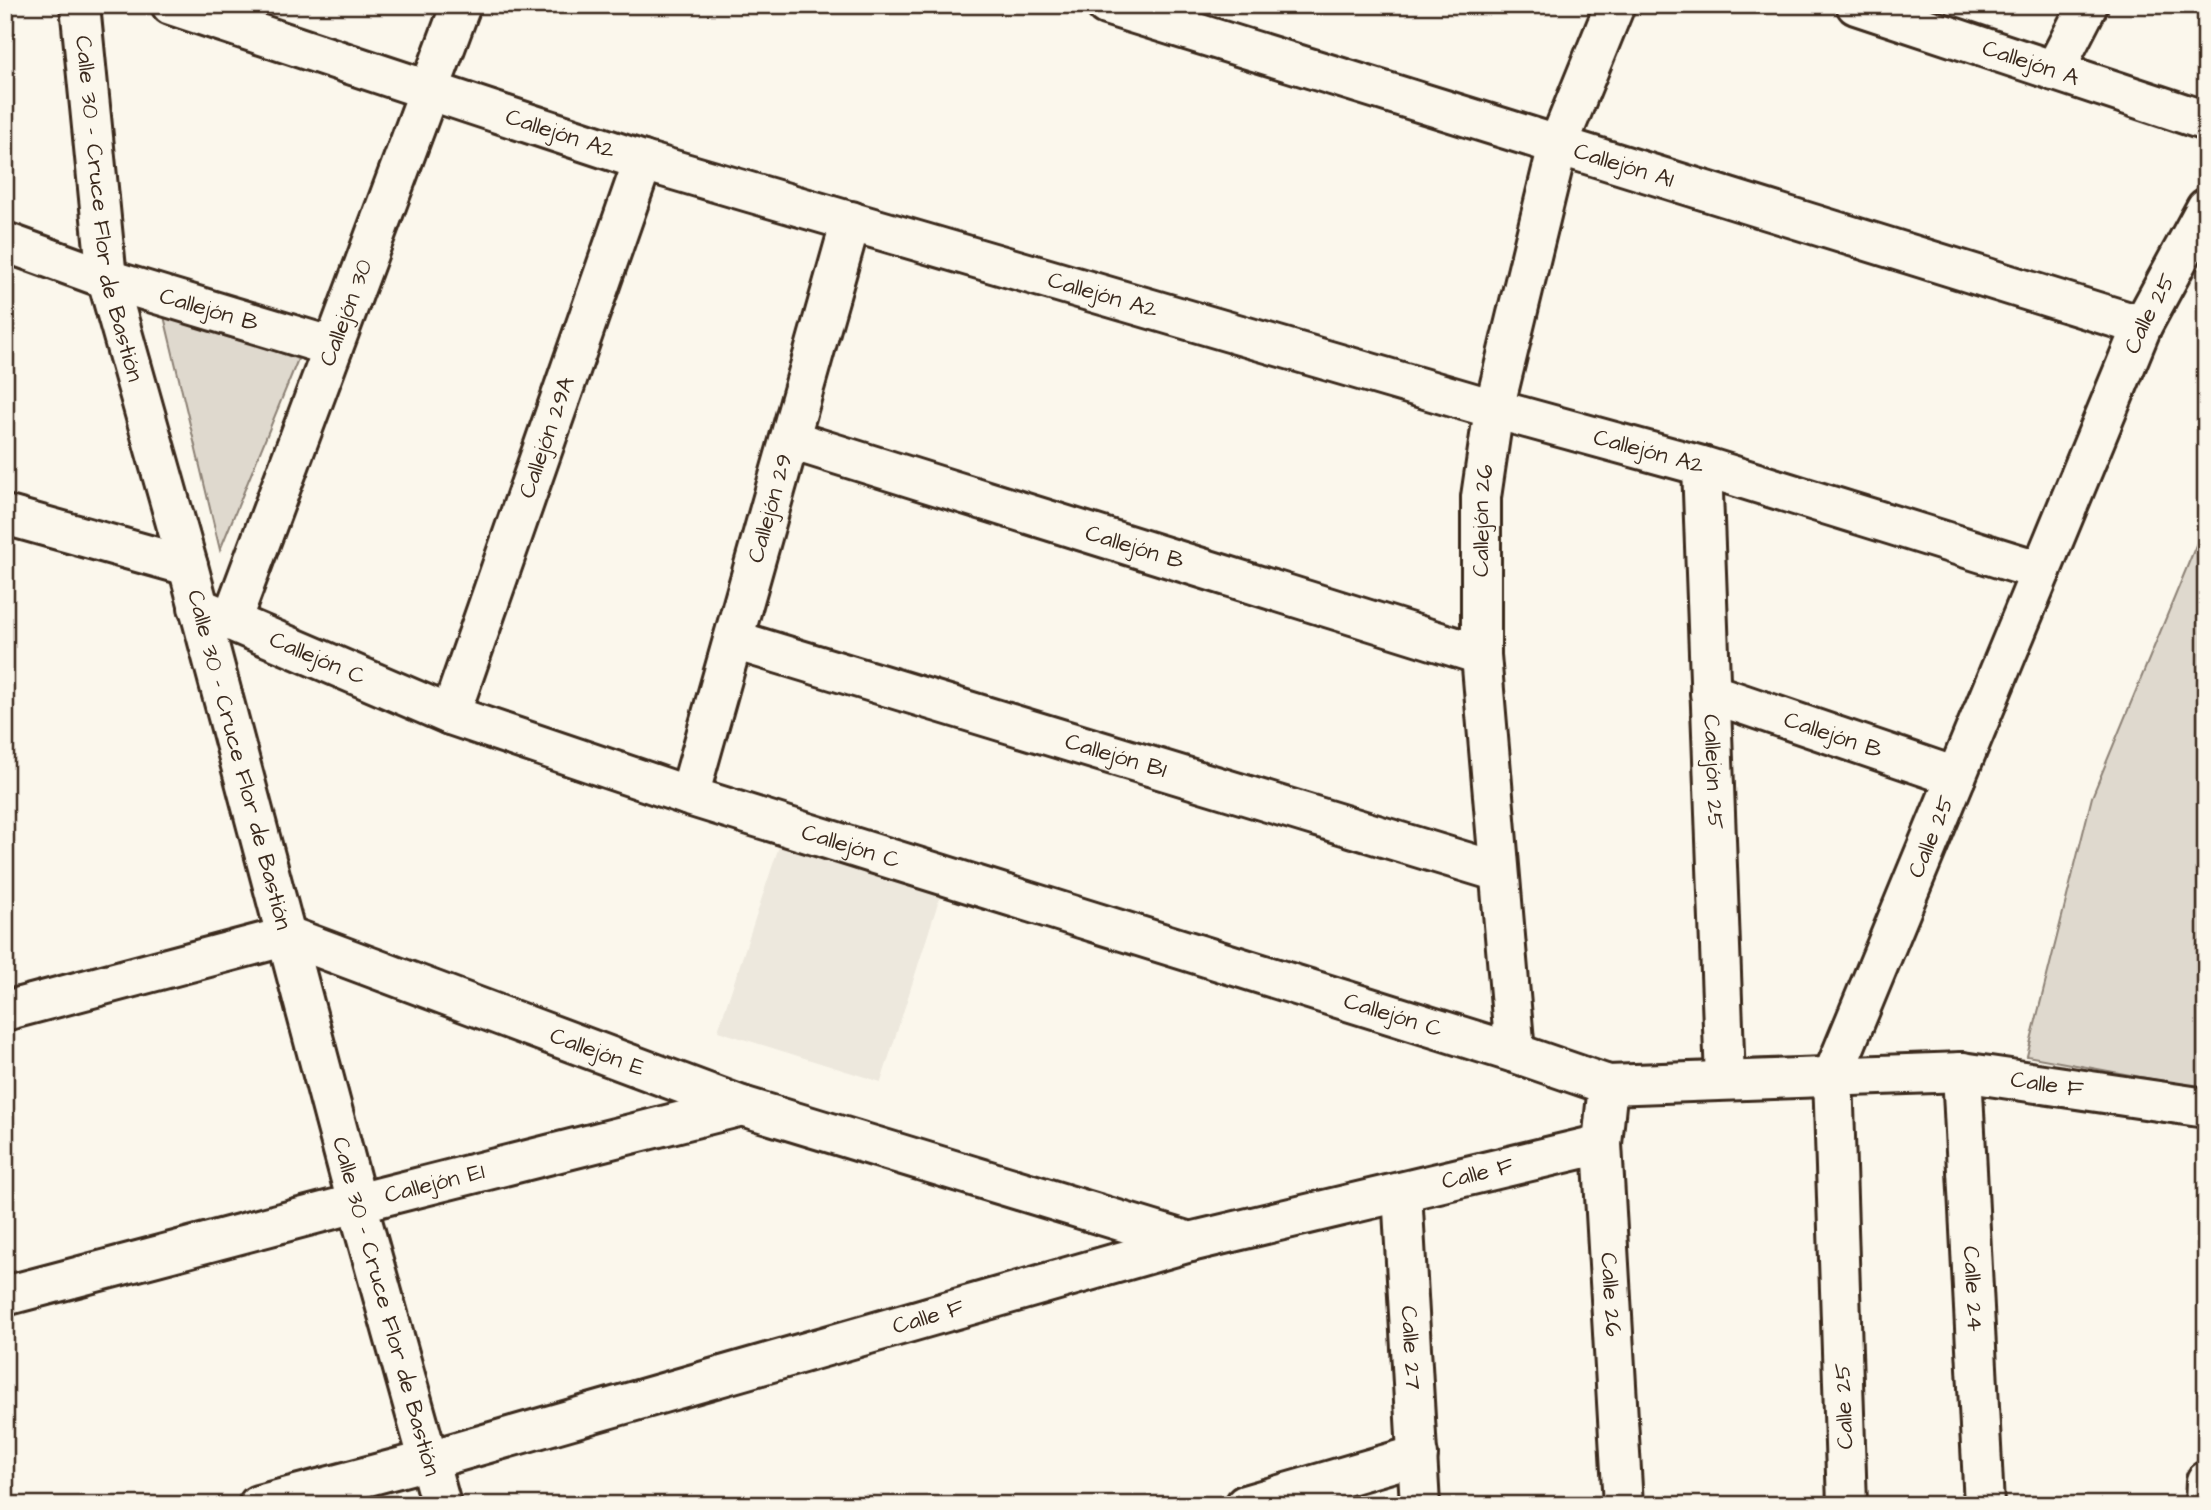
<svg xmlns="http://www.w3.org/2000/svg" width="2211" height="1510" viewBox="0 0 2211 1510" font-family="'Architects Daughter',sans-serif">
<rect width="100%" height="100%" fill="#fbf7ec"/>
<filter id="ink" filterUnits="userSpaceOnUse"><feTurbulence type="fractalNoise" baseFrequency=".0143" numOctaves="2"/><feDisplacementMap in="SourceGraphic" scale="14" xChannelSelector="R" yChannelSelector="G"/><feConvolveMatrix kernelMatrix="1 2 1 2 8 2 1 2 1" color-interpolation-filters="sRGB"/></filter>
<g filter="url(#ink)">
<polygon fill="#ede8dd" points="782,837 943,887 881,1082 718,1031"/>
<g fill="#dfd9ce" stroke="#8d8276" stroke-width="2">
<polygon points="163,312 298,359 220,550"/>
<polygon points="2206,521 2206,1089 2027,1056 2092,797"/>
</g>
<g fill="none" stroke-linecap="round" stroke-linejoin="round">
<defs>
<g id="street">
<path id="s1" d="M 80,5 L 107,279 L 188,566 L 357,1203 L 441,1505"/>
<path id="s2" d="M 171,5 L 643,161 L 1494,409 L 1702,466 L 2041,571"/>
<path id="s3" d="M 1106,5 L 2142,326"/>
<path id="s4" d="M 1856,5 L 2206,121"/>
<polyline points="2054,71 2088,5"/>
<path id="s5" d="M 5,242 L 107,279 L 333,347"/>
<path id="s6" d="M 791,440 L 1481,655"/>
<path id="s7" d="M 1702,466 L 1725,1080"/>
<polyline points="5,515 188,566"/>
<path id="s8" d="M 198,607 L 450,715 L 689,796 L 1515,1053 L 1608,1085 L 1962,1072 L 2206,1108"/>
<path id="s9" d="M 231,621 L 461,5"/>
<path id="s10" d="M 734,640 L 1499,872"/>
<path id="s11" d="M 1710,693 L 1956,777"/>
<path id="s12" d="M 450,715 L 643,161"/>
<path id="s13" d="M 689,796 L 851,221"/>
<path id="s14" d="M 5,1011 L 288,936 L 742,1106 L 1190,1242"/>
<path id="s15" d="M 1515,1053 L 1481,655 L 1481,497 L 1494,409 L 1558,145 L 1615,5"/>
<path id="s16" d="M 1962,1072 L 1984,1505"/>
<path id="s17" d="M 1608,1085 L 1602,1144 L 1623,1505"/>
<path id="s18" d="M 1402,1192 L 1420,1505"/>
<path id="s19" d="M 5,1296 L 357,1203 L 742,1106"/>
<path id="s20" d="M 258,1505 L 429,1460 L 1190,1242 L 1602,1144"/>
<polyline points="1245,1505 1418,1455"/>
<path id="s21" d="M 1847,1505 L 1833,1075 L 2142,326 L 2206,208"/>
<polyline points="2205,1505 2206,1481"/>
</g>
</defs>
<use href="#street" stroke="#3b2a1e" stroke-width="44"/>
<use href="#street" stroke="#fbf7ec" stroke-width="38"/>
</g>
</g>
<g text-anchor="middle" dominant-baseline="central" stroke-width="5" stroke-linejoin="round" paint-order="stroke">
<g font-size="23" fill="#3b2a1e" stroke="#fbf7ec">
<text stroke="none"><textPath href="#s4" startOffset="184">Callejón A</textPath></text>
<text stroke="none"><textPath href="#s2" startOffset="410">Callejón A2</textPath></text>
<text stroke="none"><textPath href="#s3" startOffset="542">Callejón A1</textPath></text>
<text stroke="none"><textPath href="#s1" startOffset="206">Calle 30 - Cruce Flor de Bastión</textPath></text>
<text stroke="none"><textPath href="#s2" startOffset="976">Callejón A2</textPath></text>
<text stroke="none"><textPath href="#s5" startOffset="215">Callejón B</textPath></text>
<text stroke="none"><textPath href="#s9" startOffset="329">Callejón 30</textPath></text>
<text stroke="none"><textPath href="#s21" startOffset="1255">Calle 25</textPath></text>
<text stroke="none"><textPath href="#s12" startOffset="294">Callejón 29A</textPath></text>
<text stroke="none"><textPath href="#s2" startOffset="1544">Callejón A2</textPath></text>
<text stroke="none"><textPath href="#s13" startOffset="299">Callejón 29</textPath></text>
<text stroke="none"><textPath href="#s15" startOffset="534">Callejón 26</textPath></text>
<text stroke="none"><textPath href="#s6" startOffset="360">Callejón B</textPath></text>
<text stroke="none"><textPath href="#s8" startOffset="130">Callejón C</textPath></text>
<text stroke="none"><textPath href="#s11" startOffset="130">Callejón B</textPath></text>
<text stroke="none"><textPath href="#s10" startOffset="399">Callejón B1</textPath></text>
<text stroke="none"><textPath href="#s1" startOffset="774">Calle 30 - Cruce Flor de Bastión</textPath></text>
<text stroke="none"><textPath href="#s7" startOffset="306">Callejón 25</textPath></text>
<text stroke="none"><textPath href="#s21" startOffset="688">Calle 25</textPath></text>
<text stroke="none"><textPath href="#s8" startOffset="696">Callejón C</textPath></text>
<text stroke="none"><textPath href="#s8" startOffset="1264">Callejón C</textPath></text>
<text stroke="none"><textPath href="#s14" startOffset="623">Callejón E</textPath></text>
<text stroke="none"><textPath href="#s8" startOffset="1930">Calle F</textPath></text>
<text stroke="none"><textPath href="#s20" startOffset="1264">Calle F</textPath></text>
<text stroke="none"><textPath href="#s19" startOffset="444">Callejón E1</textPath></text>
<text stroke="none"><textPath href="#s16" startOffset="217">Calle 24</textPath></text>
<text stroke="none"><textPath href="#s17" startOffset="210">Calle 26</textPath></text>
<text stroke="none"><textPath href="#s1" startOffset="1340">Calle 30 - Cruce Flor de Bastión</textPath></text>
<text stroke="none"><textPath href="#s20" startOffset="696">Calle F</textPath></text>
<text stroke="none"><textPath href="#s18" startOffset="156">Calle 27</textPath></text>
<text transform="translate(1844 1406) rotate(-92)">Calle 25</text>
</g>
</g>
<rect width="2211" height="1510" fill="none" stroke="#fbf7ec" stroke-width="28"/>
<rect x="14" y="14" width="2183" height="1482" fill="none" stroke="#3b2a1e" stroke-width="2.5" filter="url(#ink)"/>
</svg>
